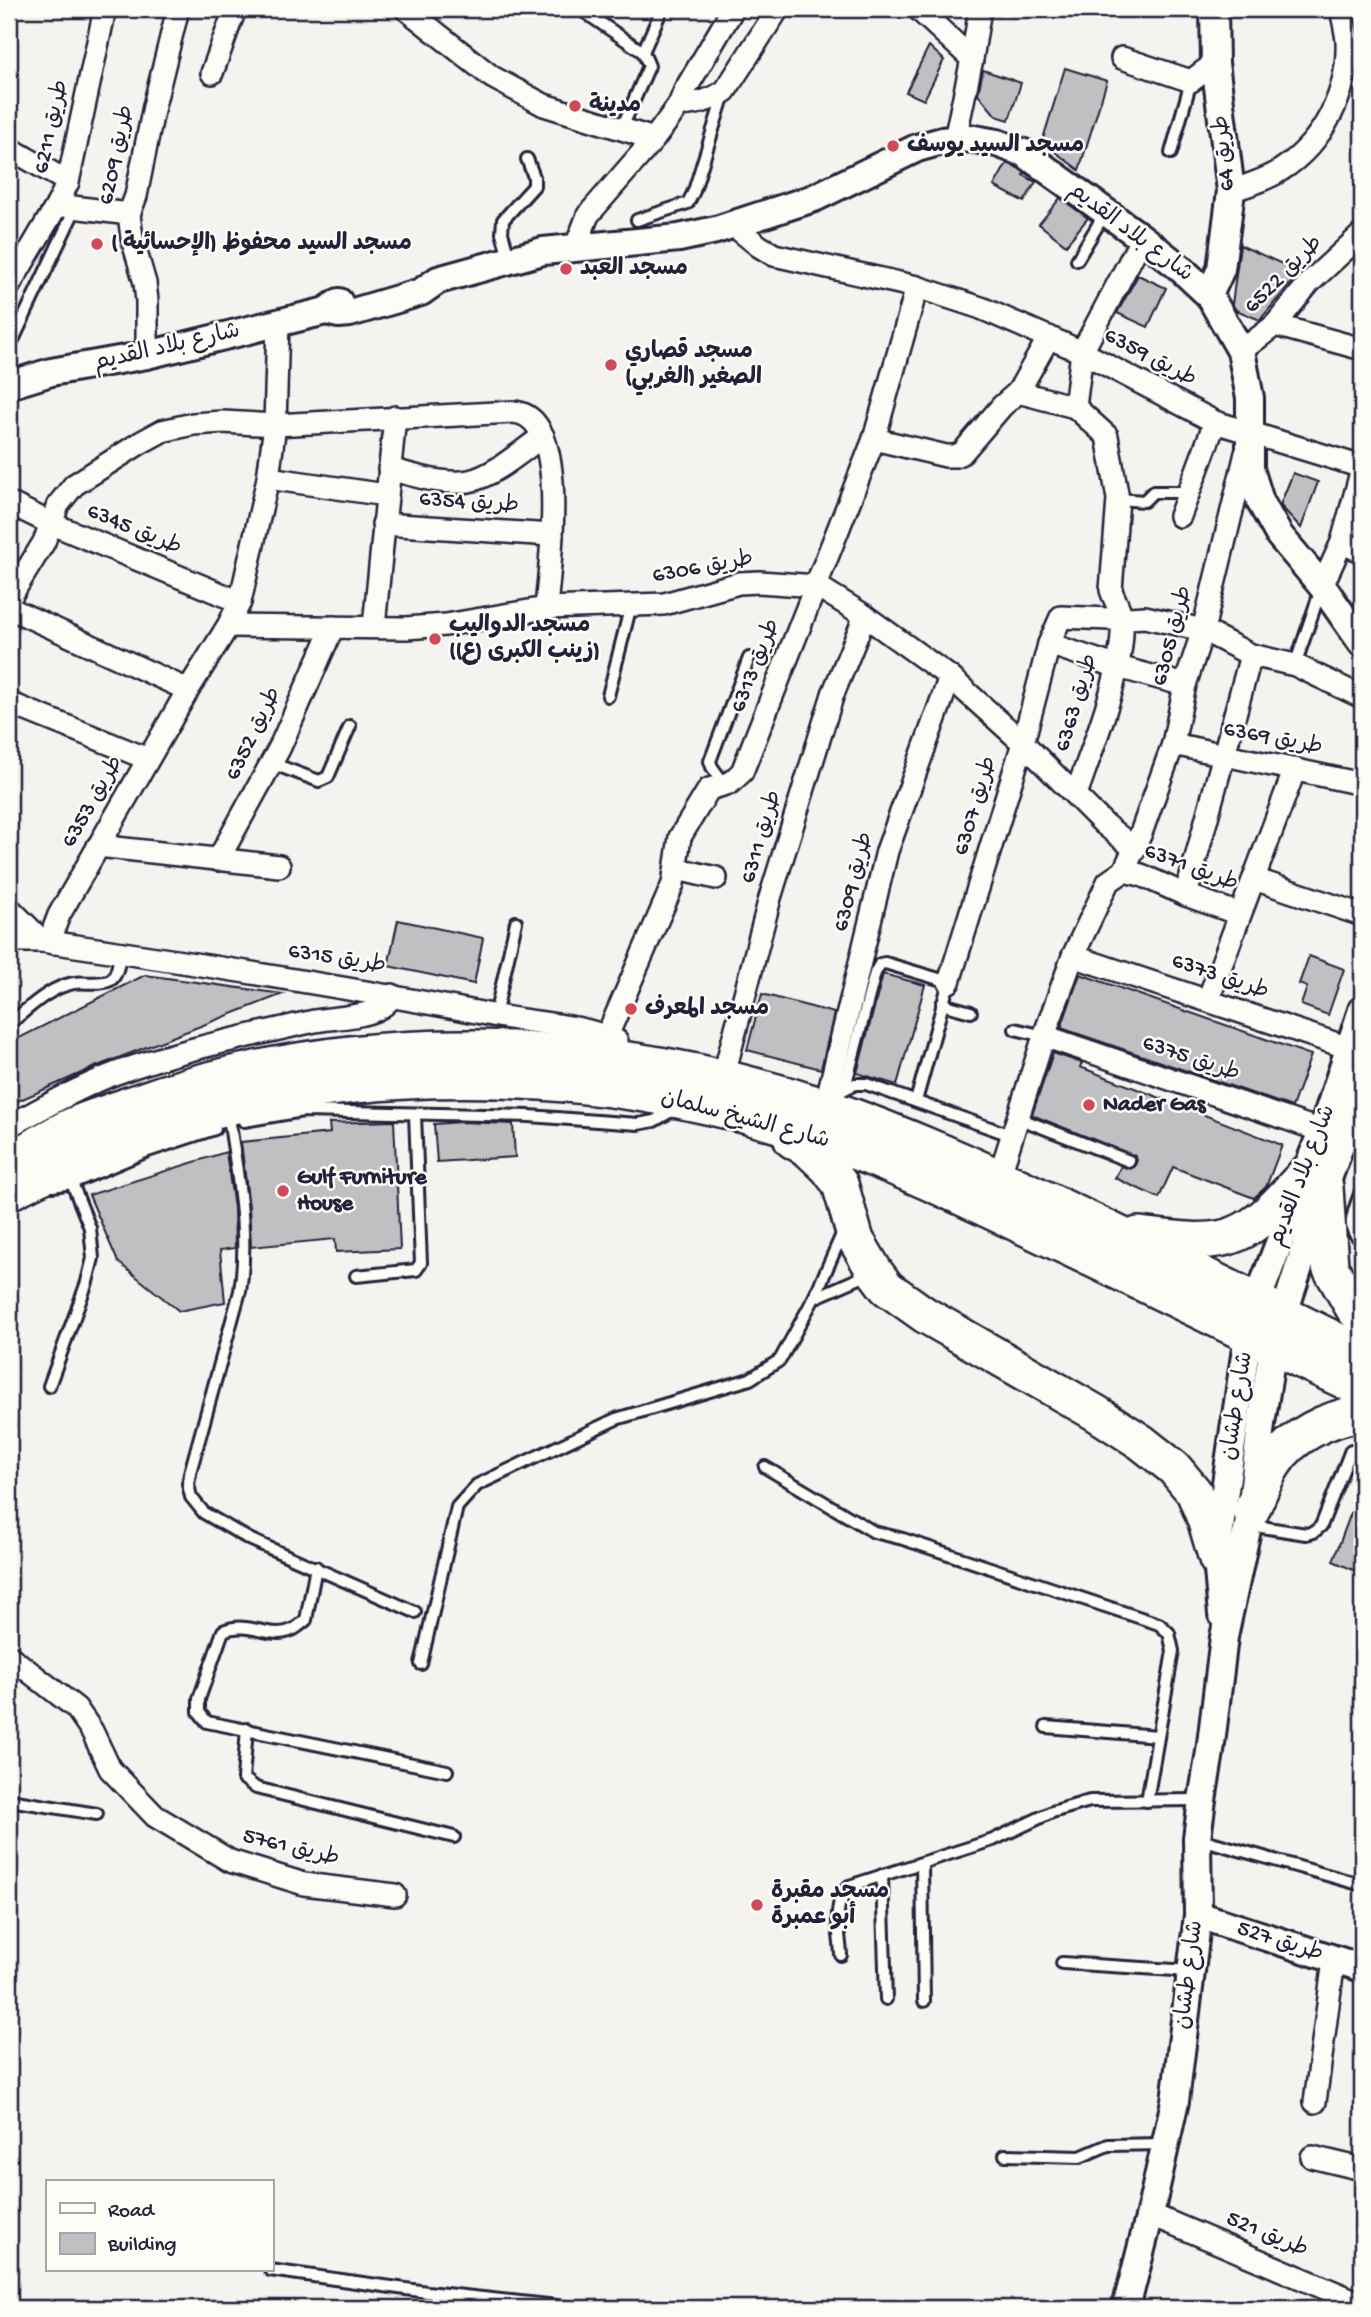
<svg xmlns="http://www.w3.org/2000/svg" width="1371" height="2317" viewBox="0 0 1371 2317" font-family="'Gochi Hand','Playpen Sans Arabic',sans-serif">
<rect width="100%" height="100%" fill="#f4f3ef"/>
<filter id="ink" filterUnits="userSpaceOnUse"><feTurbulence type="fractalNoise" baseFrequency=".0143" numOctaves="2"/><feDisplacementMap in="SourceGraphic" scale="14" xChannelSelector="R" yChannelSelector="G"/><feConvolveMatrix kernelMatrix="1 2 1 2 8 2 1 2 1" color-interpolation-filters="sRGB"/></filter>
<g filter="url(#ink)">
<g fill="#c0bfc2" stroke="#22223b" stroke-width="2">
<polygon points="929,46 944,60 924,100 906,92"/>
<polygon points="1065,68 1107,81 1079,170 1042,142"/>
<polygon points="983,70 1021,83 1009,120 996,116 978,94"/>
<polygon points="1007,163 1018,168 1025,173 1023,175 1036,182 1024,202 994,186"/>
<polygon points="1060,198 1088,218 1066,245 1039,224"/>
<polygon points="1240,245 1300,272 1260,320 1236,310 1232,304"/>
<polygon points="1138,275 1166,288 1148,327 1117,313"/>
<polygon points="1293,473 1318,482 1301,528 1280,505"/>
<polygon points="398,920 483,938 474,984 388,966"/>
<polygon points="1309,956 1344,969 1328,1015 1301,1005 1307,987 1299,984"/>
<polygon points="883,974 925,985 897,1085 857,1073"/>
<polygon points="1080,974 1311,1055 1292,1107 1061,1028"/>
<polygon points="145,975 283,994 95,1067 9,1105 9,1043"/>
<polygon points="762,994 834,1013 821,1069 747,1050"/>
<polygon points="1053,1053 1082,1063 1080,1067 1282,1145 1266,1187 1254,1198 1173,1167 1159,1198 1115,1178 1121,1166 1130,1169 1134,1167 1137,1160 1135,1156 1032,1115"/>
<polygon points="394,1121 400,1249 336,1252 335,1239 251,1247 249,1207 241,1142 330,1133 329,1123"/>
<polygon points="461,1122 513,1124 515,1157 437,1162 434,1124"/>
<polygon points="226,1152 234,1208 235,1248 220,1250 225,1302 179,1311 118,1262 89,1195"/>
<polygon points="1361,1486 1362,1486 1362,1574 1333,1561"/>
</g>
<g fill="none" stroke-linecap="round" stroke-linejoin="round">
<defs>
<g id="service">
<polyline points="580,9 643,52 649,66 621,130"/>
<polyline points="643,52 662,9"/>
<polyline points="1171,153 1191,81"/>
<polyline points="637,220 688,203 694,191 724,94"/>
<polyline points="510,260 502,233 503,220 534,186 534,177 527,159"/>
<polyline points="1077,260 1105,213"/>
<polyline points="9,342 14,338 76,207"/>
<polyline points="1118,499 1144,501 1153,492 1188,492"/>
<polyline points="1295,665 1321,589"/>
<polyline points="608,696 631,605"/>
<polyline points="271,763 319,781 328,777 350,726"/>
<polyline points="725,785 712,767 710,761 749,658"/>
<polyline points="942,1004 971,1012"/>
<polyline points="495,1016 516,922"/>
<path d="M 9,1024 C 28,1009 49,987 74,983 C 84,981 103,986 112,979 C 118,973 119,961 120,953"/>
<polyline points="1015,1029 1044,1036"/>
<polyline points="845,1087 875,973 880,964 885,963 949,982 916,1101"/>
<polyline points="841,1091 855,1084 866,1084 1013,1136"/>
<polyline points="1018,1118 1129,1161"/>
<polyline points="244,1121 303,1111 529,1116 638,1124 654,1121 675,1109"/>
<path d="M 230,1124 C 238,1179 249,1235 240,1291 L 191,1469 L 188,1484 L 191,1497 L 204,1513 L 249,1539 L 415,1612"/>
<polyline points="53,1186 72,1183 148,1151 215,1129"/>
<path d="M 1362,1188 C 1357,1205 1342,1229 1362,1240"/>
<polyline points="356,1276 416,1270 421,1263 415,1115"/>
<polyline points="814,1298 869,1274"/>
<polyline points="49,1386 87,1282 93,1258 90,1228 72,1183"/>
<polyline points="765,1467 874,1532 903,1539 1159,1624 1169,1633 1173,1651 1147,1801"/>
<polyline points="1249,1525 1306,1534 1314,1532 1321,1526 1351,1450"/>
<path d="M 316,1567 L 306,1620 C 302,1623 297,1628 292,1630 C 270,1640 249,1620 223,1631 L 199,1699 L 199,1712 L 207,1722 L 447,1771"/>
<polyline points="421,1664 457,1507 477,1485 616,1419 750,1379 780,1360 814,1298 843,1232"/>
<polyline points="1046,1727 1158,1736"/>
<polyline points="247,1729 243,1778 256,1788 454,1837"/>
<polyline points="9,1800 97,1814"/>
<polyline points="1197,1838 1362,1885"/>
<polyline points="922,1863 924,2001"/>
<polyline points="882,1875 886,1999"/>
<path d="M 841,1955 C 840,1933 831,1903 849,1886 L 993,1840 L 1052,1812 L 1090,1801 L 1202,1800"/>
<polyline points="1062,1963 1191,1971"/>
<polyline points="1005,2155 1080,2157 1108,2145 1164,2144"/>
<polyline points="270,2270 427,2292 576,2308"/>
</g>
<g id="minor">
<polyline points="406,9 492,77 544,105 654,139"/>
<polyline points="918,9 972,59"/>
<polyline points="1122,58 1191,81 1215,63"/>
<polyline points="212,73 235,9"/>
<path d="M 679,105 C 697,104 710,101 725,91 L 778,9"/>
<polyline points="955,139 972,59 980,9"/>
<polyline points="9,148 68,182"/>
<path d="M 1231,191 C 1247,185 1267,180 1281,170 C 1324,142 1349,92 1347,41 C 1346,30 1343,19 1341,9"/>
<polyline points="57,205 129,214"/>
<polyline points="733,225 759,246 774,255 917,287 981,308 1082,352 1215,422 1362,467"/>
<polyline points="576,246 588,215 654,139 679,105 685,90 733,9"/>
<polyline points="9,286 57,205 68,182 105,9"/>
<polyline points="1275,325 1362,349"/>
<polyline points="1241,351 1275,325 1309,283 1362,234"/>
<polyline points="147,355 147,301 145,283 132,238 129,214 136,196 154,106 178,9"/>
<polyline points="1018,392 1075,407"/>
<polyline points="874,439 946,456 955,456 962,453 1002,406 1018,392 1049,337"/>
<path d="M 389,469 C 414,475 444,486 469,481 C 494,476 523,450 543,436"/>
<polyline points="268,478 386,495"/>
<polyline points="9,503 50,523 240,602"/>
<polyline points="1180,516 1215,422"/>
<polyline points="383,524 552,535"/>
<polyline points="1342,542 1362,552"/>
<polyline points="1322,586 1342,542 1362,469"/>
<path d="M 9,599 L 44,542 L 58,505 L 74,485 L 140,443 L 162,431 L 193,424 L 223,422 L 275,425 L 513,412 C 572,415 549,568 546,608"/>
<polyline points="9,608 188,690"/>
<polyline points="228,626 406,628 446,625 546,608 664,604 739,583 759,582 817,586 865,616 950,677 1023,743 1104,824 1135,849"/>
<polyline points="374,626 395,417"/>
<polyline points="1049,644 1118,667 1185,685"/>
<polyline points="9,703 148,759"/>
<polyline points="1173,744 1362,784"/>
<path d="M 1076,795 C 1092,747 1125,670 1122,621 C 1122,611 1114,600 1111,590 L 1118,499 L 1107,436 L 1075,407 L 1082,352 L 1142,238"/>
<polyline points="98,846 279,866"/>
<polyline points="218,860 279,749 333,627"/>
<polyline points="677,869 716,878"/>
<polyline points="1124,871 1141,833 1173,744 1185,685 1203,630 1246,453"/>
<polyline points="1124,871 1141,875 1186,895 1239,914"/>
<polyline points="1254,879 1362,915"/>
<polyline points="1186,895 1251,655"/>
<polyline points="9,908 42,941"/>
<path d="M 9,941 L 42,941 C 193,963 343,986 492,1015 C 531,1023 582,1024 617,1041"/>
<polyline points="53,943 54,928 59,915 188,690 228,626 240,602 268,478 275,425 278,322"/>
<polyline points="1073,956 1349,1048"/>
<polyline points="949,982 1023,743 1049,644 1061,617 1110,619 1145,617 1203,630 1251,655 1295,665 1362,697"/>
<polyline points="1208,1000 1295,769"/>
<polyline points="607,1036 673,884 680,837 709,789 730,783 742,772 874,439 917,287"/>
<polyline points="1044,1036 1322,1131"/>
<polyline points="723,1078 770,898 833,694 865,616"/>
<polyline points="825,1107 887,851 950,677"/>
<path d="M 9,1126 C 43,1108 77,1088 114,1074 C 177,1050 245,1037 310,1022 C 334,1016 381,1020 392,995"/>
<polyline points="999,1177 1044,1036 1073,956 1108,882 1124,871"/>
<polyline points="9,1656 76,1708 92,1731 110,1769 155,1816 230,1861 304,1884 395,1895"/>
<polyline points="1315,2102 1334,1960"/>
<polyline points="1312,2157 1362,2169"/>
<polyline points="1150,2214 1362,2304"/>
</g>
<g id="tertiary">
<polyline points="1209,295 1221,269 1231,191 1215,63 1214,9"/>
<polyline points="326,311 338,314 350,313 421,292 438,280 543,251 679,238 716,230 814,198 917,148 942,141 969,138 997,143 1024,153 1035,161 1142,238 1179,267 1209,295 1241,351 1250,398 1250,469 1260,501 1279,535 1322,586 1362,643"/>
<polyline points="9,385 51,372 147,355 326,311 339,302"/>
<polyline points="1222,1614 1217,1559 1222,1510 1248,1335 1257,1301 1322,1131 1362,1010"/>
<polyline points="1198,1915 1362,1968"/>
<polyline points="1126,2308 1150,2214 1175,2101 1198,1915 1197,1838 1202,1800 1210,1752 1224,1637 1251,1511 1261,1424 1273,1347 1325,1187 1362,1085"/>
</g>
<g id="primary">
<polyline points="792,1140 808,1149 828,1168 840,1184 856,1240 875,1272 887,1288 925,1315 1096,1413 1141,1442 1174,1468 1194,1492 1205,1519 1217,1559"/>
<path d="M 9,1161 C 30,1149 50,1136 72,1126 C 89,1118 108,1113 126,1106 C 348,1024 602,1033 826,1107 C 905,1134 982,1169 1058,1205 C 1160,1253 1261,1303 1362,1353"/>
<polyline points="1325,1187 1330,1267 1354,1309 1362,1318"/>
<path d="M 9,1192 C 63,1165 117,1140 174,1122 C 383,1057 629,1069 833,1143 C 901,1168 966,1199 1031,1230 C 1142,1282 1251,1337 1362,1389"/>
<path d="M 1138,1235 C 1167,1238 1209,1246 1236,1234 C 1265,1222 1285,1195 1306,1173"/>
<path d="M 1251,1511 C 1258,1496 1264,1479 1273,1465 C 1291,1435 1329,1418 1362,1413"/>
</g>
</defs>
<use href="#service" stroke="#22223b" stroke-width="16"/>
<use href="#minor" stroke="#22223b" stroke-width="26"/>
<use href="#tertiary" stroke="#22223b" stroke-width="32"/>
<use href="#primary" stroke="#22223b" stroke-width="40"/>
<use href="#service" stroke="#fdfcf7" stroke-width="10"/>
<use href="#minor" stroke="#fdfcf7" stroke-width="21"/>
<use href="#tertiary" stroke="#fdfcf7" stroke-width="26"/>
<use href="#primary" stroke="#fdfcf7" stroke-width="35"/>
</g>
</g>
<g fill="#d1495b" stroke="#fdfcf7" stroke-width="2.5">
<circle cx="575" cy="106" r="7"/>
<circle cx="893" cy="146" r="7"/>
<circle cx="97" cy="244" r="7"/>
<circle cx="566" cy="269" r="7"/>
<circle cx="611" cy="365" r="7"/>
<circle cx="435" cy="639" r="7"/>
<circle cx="631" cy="1009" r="7"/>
<circle cx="1089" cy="1105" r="7"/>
<circle cx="283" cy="1191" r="7"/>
<circle cx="757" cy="1905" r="7"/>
</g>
<g text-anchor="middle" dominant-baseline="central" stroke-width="5" stroke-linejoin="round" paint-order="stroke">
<g font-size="23" font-weight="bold" fill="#22223b" stroke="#fdfcf7" text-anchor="start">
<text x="589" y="106">مدينة</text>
<text x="907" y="146">مسجد السيد يوسف</text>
<text x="111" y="244">مسجد السيد محفوظ (الإحسائية )</text>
<text x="580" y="269">مسجد العبد</text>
<text x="625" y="352">مسجد قصاري<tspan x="625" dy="26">الصغير (الغربي)</tspan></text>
<text x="449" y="626">مسجد الدواليب<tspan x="449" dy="26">(زينب الكبرى (ع))</tspan></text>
<text x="645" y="1009">مسجد المعرف</text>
<text x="1103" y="1105">Nader Gas</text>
<text x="297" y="1178">Gulf Furniture<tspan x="297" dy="26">House</tspan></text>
<text x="771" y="1892">مسجد مقبرة<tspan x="771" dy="26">أبو عمبرة</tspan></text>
</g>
<g font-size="23" fill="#22223b" stroke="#fdfcf7">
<text transform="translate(52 127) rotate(-77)">طريق 6211</text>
<text transform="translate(1225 153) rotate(-95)">طريق 64</text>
<text transform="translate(117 155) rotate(-78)">طريق 6209</text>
<text transform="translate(1130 233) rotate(37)">شارع بلاد القديم</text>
<text transform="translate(1284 275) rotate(-45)">طريق 6522</text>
<text transform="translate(167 348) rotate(-13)">شارع بلاد القديم</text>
<text transform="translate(1150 358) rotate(28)">طريق 6359</text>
<text transform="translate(469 503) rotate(4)">طريق 6354</text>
<text transform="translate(134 530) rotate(23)">طريق 6345</text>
<text transform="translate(703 568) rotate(-10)">طريق 6306</text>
<text transform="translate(1173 636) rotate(-75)">طريق 6305</text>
<text transform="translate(756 666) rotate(-68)">طريق 6313</text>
<text transform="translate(1077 703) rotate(-73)">طريق 6363</text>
<text transform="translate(254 734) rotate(-64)">طريق 6352</text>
<text transform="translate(1273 739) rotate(11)">طريق 6369</text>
<text transform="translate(93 802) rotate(-60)">طريق 6353</text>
<text transform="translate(976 806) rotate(-73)">طريق 6307</text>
<text transform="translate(762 837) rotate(-73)">طريق 6311</text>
<text transform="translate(1191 868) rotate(21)">طريق 6371</text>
<text transform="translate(854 882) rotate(-75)">طريق 6309</text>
<text transform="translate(337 959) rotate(9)">طريق 6315</text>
<text transform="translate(1220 977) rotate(19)">طريق 6373</text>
<text transform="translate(1191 1059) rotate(19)">طريق 6375</text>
<text transform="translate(745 1120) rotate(15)">شارع الشيخ سلمان</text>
<text transform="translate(1303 1176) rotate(-69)">شارع بلاد القديم</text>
<text transform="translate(1238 1406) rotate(-81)">شارع طشان</text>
<text transform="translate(291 1848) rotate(14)">طريق 5761</text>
<text transform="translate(1280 1942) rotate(18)">طريق 527</text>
<text transform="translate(1190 1975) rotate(-83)">شارع طشان</text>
<text transform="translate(1267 2235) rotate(23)">طريق 521</text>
</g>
</g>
<rect width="1371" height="2317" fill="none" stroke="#fdfcf7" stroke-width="35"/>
<rect x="18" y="18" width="1336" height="2282" fill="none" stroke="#22223b" stroke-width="2.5" filter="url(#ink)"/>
<rect x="46" y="2180" width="228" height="91" fill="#fdfcf7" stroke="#a5a5ac" stroke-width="2"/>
<rect x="60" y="2203" width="35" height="10" fill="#fdfcf7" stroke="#a5a5ac" stroke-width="2"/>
<text x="108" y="2216" font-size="21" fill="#22223b">Road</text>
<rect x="60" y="2233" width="35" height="21" fill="#c0bfc2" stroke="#a5a5ac" stroke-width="2"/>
<text x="108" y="2250" font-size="21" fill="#22223b">Building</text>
</svg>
